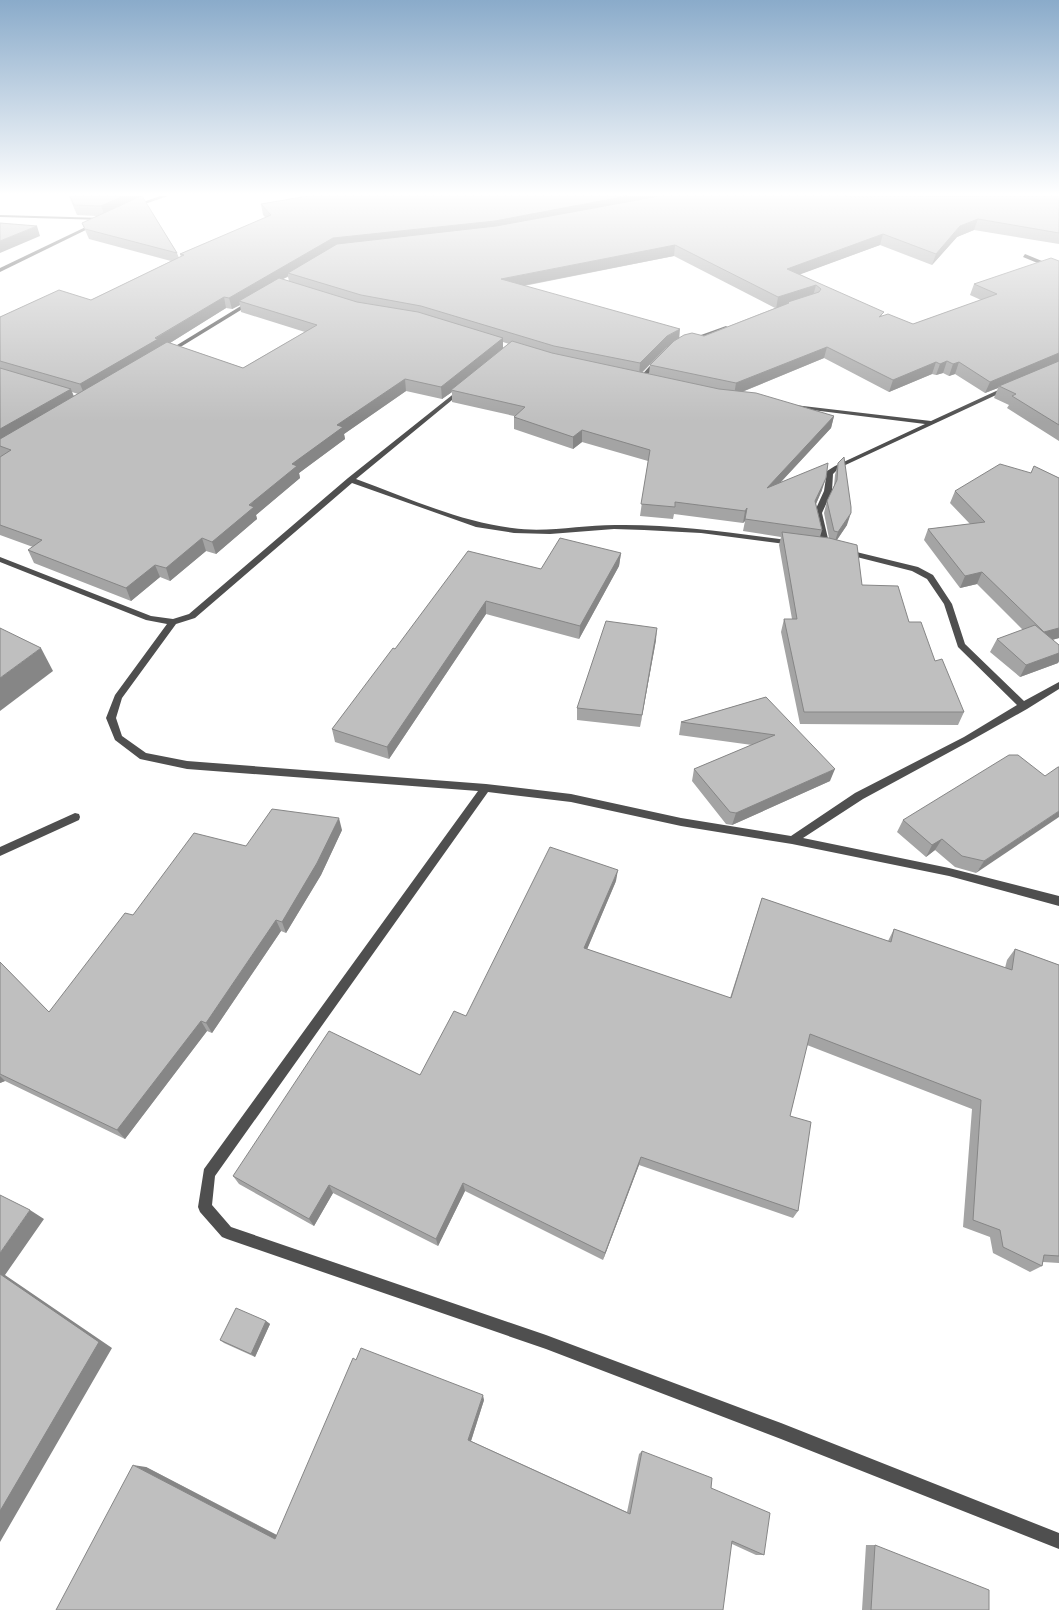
<svg xmlns="http://www.w3.org/2000/svg" width="1059" height="1610" viewBox="0 0 1059 1610" font-family="Commissioner,sans-serif">
<rect width="100%" height="100%" fill="#fff"/>
<g fill="none" stroke-linecap="round" stroke-linejoin="round">
<g fill="#4f4f4f" fill-rule="evenodd">
<polygon points="160,196 168,196 136,207 132,206"/>
<polygon points="0,215 104,218 106,219 104,220 0,217"/>
<polygon points="94,223 98,224 0,272 0,268"/>
<polygon points="1025,254 1059,268 1059,272 1023,257"/>
<polygon points="249,301 254,302 169,354 164,353"/>
<polygon points="726,326 729,328 728,329 692,341 687,340"/>
<polygon points="657,358 662,359 643,380 639,380 639,378"/>
<polygon points="1007,386 1009,387 1009,389 839,468 833,474 832,491 822,513 830,547 829,549 823,549 814,513 824,491 827,471 835,466 925,424 788,407 785,405 786,404 931,421"/>
<path d="M 461,388 L 463,389 L 463,391 L 356,479 C 405,497 461,522 512,528 C 546,533 581,525 615,525 C 675,524 734,533 793,541 L 797,543 L 793,545 L 701,533 L 644,530 L 614,529 L 550,534 L 514,533 L 476,527 L 352,483 L 195,618 L 176,624 L 122,698 L 116,718 L 122,736 L 146,753 L 187,761 L 486,784 L 571,794 L 681,818 L 791,836 L 855,793 L 964,737 L 1017,705 L 958,647 L 944,604 L 927,579 L 912,571 L 841,553 L 840,551 L 844,549 L 918,567 L 933,575 L 952,604 L 965,644 L 1024,701 L 1059,682 L 1059,689 L 1027,709 L 970,741 L 863,799 L 803,838 L 949,868 L 1059,896 L 1059,906 L 949,876 L 792,844 L 681,826 L 571,802 L 488,792 L 215,1176 L 212,1205 L 231,1227 L 546,1335 L 781,1423 L 1059,1533 L 1059,1549 L 781,1439 L 546,1349 L 227,1239 L 222,1237 L 200,1212 L 198,1207 L 204,1169 L 478,791 L 187,769 L 140,759 L 115,740 L 106,718 L 115,695 L 167,624 L 146,620 L 0,562 L 0,557 L 151,616 L 173,619 L 189,614 L 348,478 Z"/>
<polygon points="75,813 79,814 80,817 79,820 0,856 0,847"/>
</g>
</g>
<g fill="#a4a4a4" fill-rule="evenodd">
<path d="M 69,196 L 142,196 L 177,253 L 179,258 L 181,257 L 180,254 L 266,218 L 263,215 L 261,204 L 308,196 L 1059,196 L 1059,244 L 974,230 L 957,237 L 932,265 L 880,245 L 800,274 L 883,316 L 913,324 L 981,300 L 970,295 L 974,284 L 1059,261 L 1059,441 L 1007,408 L 1009,405 L 994,398 L 998,388 L 985,393 L 955,374 L 949,376 L 943,373 L 936,375 L 932,374 L 889,392 L 824,358 L 742,392 L 834,416 L 831,428 L 781,482 L 822,490 L 816,504 L 822,530 L 820,537 L 829,538 L 824,513 L 827,501 L 834,486 L 835,475 L 838,463 L 847,525 L 837,540 L 862,585 L 909,622 L 935,661 L 964,712 L 958,725 L 800,724 L 781,632 L 784,619 L 792,619 L 779,545 L 781,537 L 743,531 L 745,521 L 743,523 L 674,514 L 673,519 L 640,516 L 648,461 L 582,442 L 573,449 L 514,429 L 514,416 L 452,402 L 452,392 L 442,399 L 406,391 L 344,434 L 345,439 L 299,473 L 300,478 L 256,515 L 257,519 L 216,554 L 206,551 L 170,581 L 160,577 L 131,601 L 34,563 L 28,550 L 33,547 L 0,535 L 0,457 L 1,456 L 0,456 L 0,317 L 91,300 L 171,261 L 89,239 L 82,223 L 97,216 L 77,215 ZM 674,256 L 775,308 L 704,336 L 679,338 L 524,286 ZM 288,277 L 289,281 L 283,279 ZM 240,305 L 241,312 L 305,332 L 243,368 L 170,343 L 226,308 L 232,309 ZM 503,342 L 509,344 L 503,348 ZM 668,346 L 650,365 L 649,374 L 642,373 L 666,348 ZM 72,392 L 78,394 L 74,396 Z"/>
<polygon points="1034,466 1059,478 1059,638 1052,640 1059,645 1059,661 1058,663 1020,677 990,652 997,639 1023,630 977,584 960,588 924,540 928,529 970,524 950,503 955,491 1031,473"/>
<polygon points="621,553 619,566 579,639 486,614 389,759 335,742 332,729 395,649 541,569"/>
<polygon points="656,640 640,727 577,720 577,708"/>
<polygon points="766,697 830,781 732,825 726,824 692,781 694,769 752,745 679,735 681,722"/>
<polygon points="1045,776 976,873 955,867 935,850 926,857 897,832 903,820"/>
<polygon points="342,830 321,875 286,933 281,931 212,1033 207,1031 125,1139 5,1081 0,1083 0,962 49,1012 133,915 246,846"/>
<polygon points="616,881 587,949 730,998 762,898 888,941 894,929 1005,968 1007,960 1015,949 1059,965 1059,1263 1043,1262 1042,1266 1030,1272 993,1253 990,1237 963,1227 972,1109 807,1045 790,1116 798,1211 793,1218 639,1165 603,1260 465,1191 438,1246 333,1193 314,1226 239,1184 233,1176 420,1075 466,1016"/>
<polygon points="266,1321 270,1324 255,1357 224,1343 220,1340"/>
<polygon points="484,1400 471,1441 627,1512 639,1454 642,1451 711,1488 764,1555 756,1555 732,1544 56,1610 146,1467 277,1535"/>
<polygon points="866,1545 875,1545 989,1610 862,1610"/>
</g>
<g fill="#868686">
<polygon points="123,196 140,196 105,216 101,206"/>
<polygon points="627,196 681,196 288,273 288,276 244,303 239,301 240,305 232,309 229,298 333,238"/>
<polygon points="978,219 974,230 957,237 932,265 936,254 960,226"/>
<polygon points="37,226 40,236 0,253 0,241"/>
<polygon points="883,234 880,245 785,280 787,269"/>
<polygon points="675,245 674,256 501,290 501,279"/>
<polygon points="816,285 813,296 788,302 787,305 776,309 778,297"/>
<polygon points="224,297 226,308 85,396 80,384"/>
<polygon points="680,329 679,341 666,348 639,375 640,363 667,336"/>
<polygon points="503,338 503,350 451,390 452,392 442,399 441,387"/>
<polygon points="827,347 824,358 734,395 736,383"/>
<polygon points="1059,353 1059,362 999,386 998,388 985,393 990,382"/>
<polygon points="947,361 943,373 936,375 940,364"/>
<polygon points="936,362 932,374 889,392 893,380"/>
<polygon points="959,362 955,374 949,376 953,364"/>
<polygon points="405,379 406,391 344,434 345,439 299,473 300,478 256,515 257,519 216,554 212,542 292,464 337,425"/>
<polygon points="71,389 75,401 0,445 0,429"/>
<polygon points="834,416 831,428 764,500 767,488"/>
<polygon points="582,430 582,442 573,449 573,437"/>
<polygon points="826,478 822,490 812,513 815,501"/>
<polygon points="747,508 745,521 743,523 745,511"/>
<polygon points="851,513 847,525 834,544 838,532"/>
<polygon points="202,538 206,551 170,581 166,568"/>
<polygon points="621,553 619,566 579,639 580,626"/>
<polygon points="155,565 160,577 131,601 126,588"/>
<polygon points="982,572 977,584 960,588 965,576"/>
<polygon points="486,601 486,614 389,759 387,747"/>
<polygon points="657,628 656,640 640,727 642,715"/>
<polygon points="1059,628 1059,638 1037,644 1044,632"/>
<polygon points="41,648 53,671 0,711 0,678"/>
<polygon points="1059,653 1059,661 1058,663 1020,677 1026,665"/>
<polygon points="835,769 830,781 732,825 736,813"/>
<polygon points="1059,811 1059,817 976,873 984,861"/>
<polygon points="339,818 342,830 321,875 286,933 282,922"/>
<polygon points="942,839 935,850 926,857 932,845"/>
<polygon points="618,870 616,881 583,959 584,948"/>
<polygon points="276,920 281,931 212,1033 206,1023"/>
<polygon points="201,1021 207,1031 125,1139 117,1130"/>
<polygon points="0,1076 5,1081 0,1083"/>
<polygon points="641,1157 639,1165 603,1260 605,1253"/>
<polygon points="463,1183 465,1191 438,1246 436,1239"/>
<polygon points="329,1185 333,1193 314,1226 309,1219"/>
<polygon points="30,1210 44,1219 5,1275 112,1348 0,1542 0,1253"/>
<polygon points="266,1321 270,1324 255,1357 251,1354"/>
<polygon points="483,1395 484,1400 470,1444 468,1440"/>
<polygon points="133,1465 146,1467 284,1539 275,1539"/>
</g>
<g fill="#bfbfbf" stroke="#868686">
<polygon points="70,196 123,196 101,206 74,205"/>
<polygon points="141,196 142,196 177,253 85,229 82,223"/>
<polygon points="308,196 627,196 495,221 333,238 229,298 224,297 155,338 158,339 80,384 0,361 0,317 59,290 91,300 184,255 180,254 271,215 261,204"/>
<polygon points="659,196 846,196 848,197 1059,196 1059,233 978,219 960,226 936,254 883,234 787,269 884,312 879,317 888,314 913,324 997,294 974,284 1051,258 1059,261 1059,353 990,382 959,362 953,364 947,361 940,364 936,362 893,380 827,347 736,383 650,365 674,341 684,335 692,333 704,336 789,303 788,302 819,292 821,289 816,285 778,297 675,245 501,279 680,329 667,336 640,363 554,346 421,306 361,295 288,273 337,244 496,226"/>
<polygon points="0,223 37,226 0,241"/>
<polygon points="279,278 357,302 418,312 503,338 441,387 405,379 337,425 343,427 292,464 297,466 249,505 254,507 212,542 202,538 166,568 155,565 126,588 28,550 42,540 0,525 0,457 11,450 0,446 0,439 167,342 243,368 317,325 239,301"/>
<polygon points="512,341 552,353 719,389 756,393 834,416 767,488 828,463 826,478 815,501 822,530 745,519 747,508 745,511 675,502 675,507 641,504 650,450 582,430 573,437 514,417 525,407 451,390"/>
<polygon points="1059,361 1059,425 1012,396 1016,394 999,386"/>
<polygon points="0,368 71,389 0,429"/>
<polygon points="844,457 851,507 851,513 838,532 834,531 827,501 837,480 838,463"/>
<polygon points="1000,464 1031,473 1034,466 1059,478 1059,628 1044,632 982,572 965,576 928,529 985,522 955,491"/>
<polygon points="782,532 829,538 857,545 862,585 898,586 909,622 921,622 935,661 942,659 964,712 804,712 784,619 797,619"/>
<polygon points="560,538 621,553 580,626 486,601 387,747 332,729 393,648 395,649 468,551 541,569"/>
<polygon points="606,621 657,628 642,715 577,708"/>
<polygon points="1035,625 1059,645 1059,653 1026,665 997,639"/>
<polygon points="0,628 41,648 0,678"/>
<polygon points="766,697 835,769 736,813 730,812 694,769 775,735 681,722"/>
<polygon points="1009,755 1018,755 1045,776 1058,767 1059,767 1059,811 984,861 962,856 942,839 932,845 903,820"/>
<polygon points="272,809 339,818 317,863 282,922 276,920 206,1023 201,1021 117,1130 0,1074 0,962 49,1012 125,913 133,915 194,833 246,846"/>
<polygon points="550,847 618,870 584,948 731,998 762,898 891,942 894,929 1012,970 1015,949 1059,965 1059,1256 1044,1255 1042,1266 1003,1247 1000,1230 973,1220 981,1100 810,1034 790,1116 811,1122 798,1211 641,1157 605,1253 463,1183 436,1239 329,1185 309,1219 233,1176 329,1031 420,1075 454,1011 466,1016"/>
<polygon points="0,1195 30,1210 0,1253"/>
<polygon points="0,1274 99,1342 0,1511"/>
<polygon points="236,1308 266,1321 251,1354 220,1340"/>
<polygon points="361,1348 483,1395 468,1440 630,1514 642,1451 712,1478 711,1488 770,1513 764,1555 732,1541 723,1610 56,1610 133,1465 275,1539 353,1358 356,1360"/>
<polygon points="875,1545 989,1590 989,1610 871,1610"/>
</g>
<linearGradient id="sky" x2="0" y2="1"><stop stop-color="#8aabca"/><stop offset="0.46" stop-color="#fff"/><stop offset="1" stop-color="#fff" stop-opacity="0"/></linearGradient>
<rect width="1059" height="422" fill="url(#sky)"/>
</svg>
